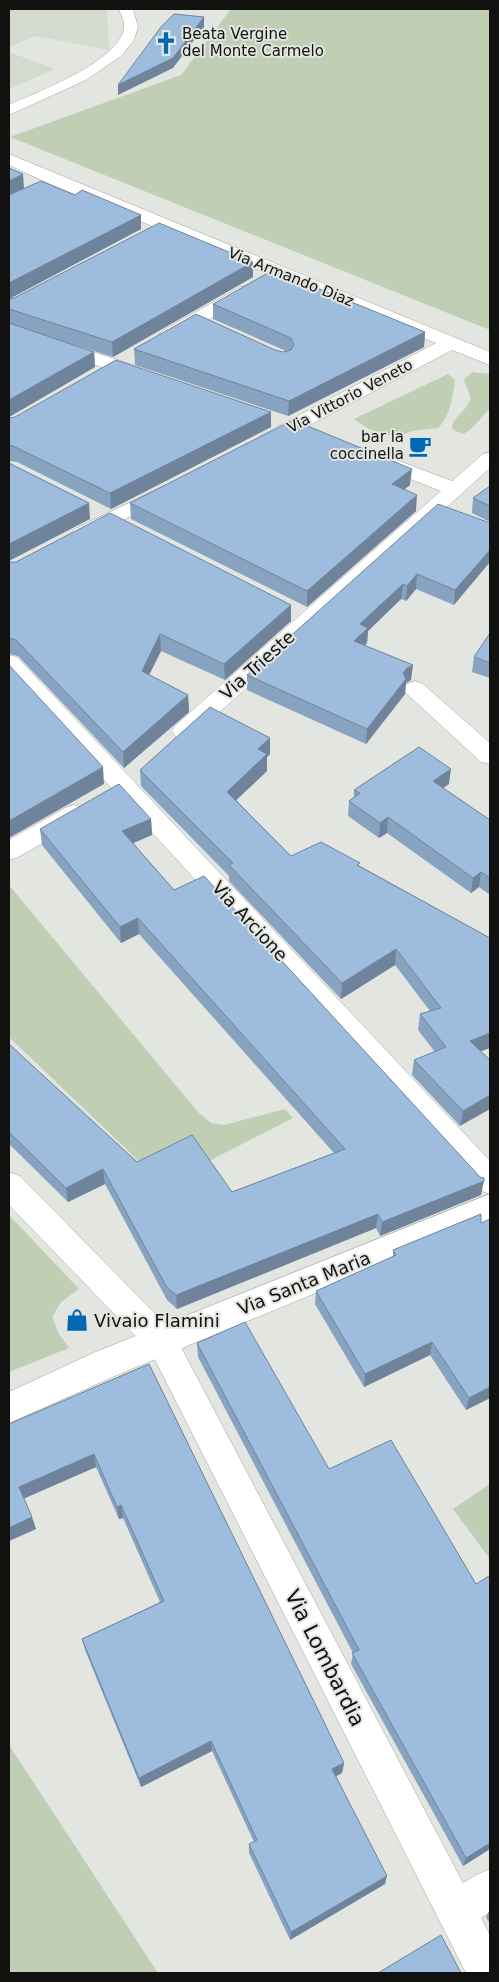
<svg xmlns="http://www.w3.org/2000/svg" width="499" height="1982" viewBox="0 0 499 1982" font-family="'DejaVu Sans',sans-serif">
<rect width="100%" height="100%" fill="#e2e5e0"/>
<g fill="#d3dace">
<polygon points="9,9 107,9 109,50 35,36 9,47"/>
<polygon points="9,52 55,69 9,89"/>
</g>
<g fill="#c0ceb4">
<polygon points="231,9 490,9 490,330 10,137 181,75"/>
<path d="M 472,372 L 490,374 L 490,408 L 472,428 L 464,434 L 455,431 L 452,428 C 453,416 467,411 470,400 C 471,394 466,386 464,380 Z"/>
<path d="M 448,374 L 455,380 C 453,395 450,417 438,428 L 412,431 L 396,437 L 369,429 L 354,419 Z"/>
<polygon points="9,885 198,1112 211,1123 224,1125 285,1109 293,1118 209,1161 145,1167 9,1037"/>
<polygon points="9,1215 79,1289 61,1302 52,1317 59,1334 69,1348 9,1372"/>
<polygon points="490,1484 490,1559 453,1509"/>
<polygon points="9,1745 158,1973 9,1973"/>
</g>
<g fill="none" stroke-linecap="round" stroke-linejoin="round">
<defs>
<g id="street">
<path d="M 119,9 L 133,9 L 138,27 L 134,40 L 121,56 L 86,80 L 9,115 L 9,105 C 37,92 119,62 124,28 C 125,21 121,15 119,9 Z"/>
<polygon points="9,154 490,352 490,365 452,350 274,444 267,446 260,444 257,440 260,436 436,343 50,184 9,165"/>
<polygon points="246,286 252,287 255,291 252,295 174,339 168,341 162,339 159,335 162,331 240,287"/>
<polygon points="9,325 152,371 154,375 152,379 145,381 138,379 9,336"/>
<polygon points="490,452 490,468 192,737 184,739 176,737 172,731 176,725 441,491 369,463 366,459 369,455 376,453 383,455 452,481 483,454"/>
<polygon points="164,486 171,488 174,492 171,496 89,537 82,539 75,537 71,533 75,529"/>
<polygon points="9,655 17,657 490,1161 490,1194 479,1190 9,676"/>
<polygon points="415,681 423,684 490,743 490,764 481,762 407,694 403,689 407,684"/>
<polygon points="74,805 83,808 87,814 83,820 18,857 9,860 9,840 65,808"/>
<polygon points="9,1172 20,1176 173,1332 463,1883 476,1875 490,1869 490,1912 481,1918 490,1935 490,1973 466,1973 151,1352 9,1205"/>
</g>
<polygon id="secondary" points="490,1194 490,1221 117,1375 9,1423 9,1392 93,1353"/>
</defs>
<use href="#street" stroke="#a2a4a0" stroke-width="1"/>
<use href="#secondary" stroke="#a2a4a0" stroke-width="1"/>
<use href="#street" fill="#fff" fill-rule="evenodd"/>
<use href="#secondary" fill="#fff" fill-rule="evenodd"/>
</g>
<g fill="#88a3bf">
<polygon points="9,168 24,188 75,195 141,215 141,229 9,299 253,262 253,277 113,357 39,334 94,352 95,367 9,417"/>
<polygon points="213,304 425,332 424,347 288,416 135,365 134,349 275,350 283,352 286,351 213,319"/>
<polygon points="9,418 271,427 111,509 17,462 9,461"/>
<polygon points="410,485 404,489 416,511 307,607 131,519 130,503"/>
<polygon points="490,486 490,522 472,513 473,498"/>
<polygon points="490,523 454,605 416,589 406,601 401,599 368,631 367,643 365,645 411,680 406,683 405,694 366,744 247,690 247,675"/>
<polygon points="9,562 291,605 291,621 225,680 161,651 149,675 188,695 189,712 124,768 18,656 9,654"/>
<polygon points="490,633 490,678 472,672 474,657"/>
<polygon points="270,738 270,754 267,757 267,771 236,800 291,856 360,866 490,938 490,1048 481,1051 460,1126 412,1075 414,1060 435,1052 418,1030 420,1014 430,1011 395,965 341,999 229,881 229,876 141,786 140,770"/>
<polygon points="449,784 443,788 490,820 490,895 479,887 471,893 387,833 379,838 348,816 349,801 354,797 354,790"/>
<polygon points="151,819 152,835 133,843 174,890 481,1195 380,1236 376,1228 177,1309 167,1300 105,1184 68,1202 9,1144 9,1044 137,1162 232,1192 334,1153 139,934 121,943 42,845 40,829"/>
<polygon points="481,1223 490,1398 466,1410 430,1355 364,1387 315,1304 316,1291 393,1257 393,1250"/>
<polygon points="197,1343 329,1469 476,1584 490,1578 490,1849 463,1866 351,1664 353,1653 198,1357"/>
<polygon points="149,1364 344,1763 342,1773 336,1776 385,1884 290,1940 249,1853 249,1844 254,1842 212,1751 141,1787 85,1650 82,1639 160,1602 123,1518 119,1519 96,1467 24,1498 36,1529 9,1541 9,1424"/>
<polygon points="490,1909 490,1924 486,1917"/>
</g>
<g fill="#6f849b">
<polygon points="204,17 204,27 173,68 118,95 118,85"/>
<polygon points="23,174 24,188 9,196 9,181"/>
<polygon points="141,215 141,229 9,299 9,283"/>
<polygon points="253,262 253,277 113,357 112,342"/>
<polygon points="425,332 424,347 288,416 289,401"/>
<polygon points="94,352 95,367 9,417 9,400"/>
<polygon points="271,412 271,427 111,509 110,493"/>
<polygon points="412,469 410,485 391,500 392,484"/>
<polygon points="417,495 416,511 307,607 307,591"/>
<polygon points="89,503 90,519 9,561 9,544"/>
<polygon points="490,550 490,562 454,605 455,590"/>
<polygon points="417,574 416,589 406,601 407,586"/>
<polygon points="403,584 401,599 368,631 367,643 353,656 354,641 360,624"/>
<polygon points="291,605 291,621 225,680 224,664"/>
<polygon points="160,634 161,651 143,687 142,671"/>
<polygon points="413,665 411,680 406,683 405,694 366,744 367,729 403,673 407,668"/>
<polygon points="188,695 189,712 124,768 123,752"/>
<polygon points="270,738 270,754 267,757 267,771 228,808 227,792 258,749"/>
<polygon points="103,767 104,784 9,838 9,821"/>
<polygon points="451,769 449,784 431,796 433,781"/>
<polygon points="388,817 387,833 379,838 380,823"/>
<polygon points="151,819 152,835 124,847 122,831"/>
<polygon points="481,872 479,887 471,893 473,878"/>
<polygon points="138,918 139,934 121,943 120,927"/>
<polygon points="396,949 395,965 341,999 342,983"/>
<polygon points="490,1033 490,1048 467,1056 470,1041"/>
<polygon points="490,1095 490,1109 460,1126 463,1111"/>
<polygon points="103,1169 105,1184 68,1202 66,1188"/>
<polygon points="484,1181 481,1195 380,1236 382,1222"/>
<polygon points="378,1214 376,1228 177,1309 176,1295"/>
<polygon points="432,1342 430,1355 364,1387 365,1374"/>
<polygon points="490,1387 490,1398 466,1410 469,1398"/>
<polygon points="94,1454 96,1467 23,1499 19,1487"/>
<polygon points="121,1505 123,1518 119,1519 117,1507"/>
<polygon points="32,1517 36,1529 9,1541 9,1528"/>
<polygon points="211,1741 212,1751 141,1787 139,1778"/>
<polygon points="344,1763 342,1773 331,1779 332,1769"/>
<polygon points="490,1843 490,1849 463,1866 466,1858"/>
<polygon points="387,1876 385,1884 290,1940 291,1932"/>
</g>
<g fill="#9ebdde" stroke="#6f849b">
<polygon points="174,14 204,17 173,58 118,85 161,27"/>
<polygon points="9,168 23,174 9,181"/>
<polygon points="41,181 75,195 82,190 141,215 9,283 9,195"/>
<polygon points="159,223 253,262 112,342 9,309 9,299 14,298"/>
<polygon points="273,270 425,332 289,401 134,349 196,314 275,350 283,352 291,350 294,345 291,338 213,304"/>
<polygon points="9,323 94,352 9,400"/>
<polygon points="116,360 271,412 110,493 15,447 9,445 9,418 15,417"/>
<polygon points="293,420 412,469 392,484 417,495 307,591 130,503"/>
<polygon points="9,463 89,503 9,544"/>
<polygon points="490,486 490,506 473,498"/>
<polygon points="438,504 490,523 490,550 455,590 417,574 407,586 403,584 360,624 368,628 354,641 413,665 407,668 403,673 406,679 367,729 247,675"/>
<polygon points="110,513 291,605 224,664 160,634 142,671 188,695 123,752 16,640 9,638 9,562 16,562"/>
<polygon points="490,633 490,663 474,657"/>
<polygon points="9,665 103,767 9,821"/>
<polygon points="210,707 270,738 258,749 267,754 227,792 291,856 321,842 360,863 357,865 490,938 490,1033 470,1041 490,1060 490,1095 463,1111 414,1060 446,1047 420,1014 441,1008 396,949 342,983 229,865 233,863 140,770"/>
<polygon points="419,747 451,769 433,781 490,820 490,878 481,872 473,878 388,817 380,823 349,801 360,793 354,790"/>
<polygon points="119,784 151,819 122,831 174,890 204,876 480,1177 484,1178 484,1181 382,1222 378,1214 176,1295 166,1286 103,1169 66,1188 9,1132 9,1044 137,1162 192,1135 232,1192 345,1149 138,918 120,927 40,829"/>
<polygon points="481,1214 481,1223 490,1219 490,1387 469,1398 432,1342 365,1374 316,1291 396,1255 393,1250"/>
<polygon points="245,1322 329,1469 391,1440 476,1584 489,1576 490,1578 490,1843 466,1858 352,1653 359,1650 197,1343"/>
<polygon points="149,1364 344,1763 332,1769 387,1876 291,1932 249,1844 257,1840 211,1741 139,1778 82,1639 164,1601 121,1505 117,1507 94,1454 19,1487 32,1517 9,1528 9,1424"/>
<polygon points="441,1935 461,1973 378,1973"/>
</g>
<defs>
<symbol id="church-bare" viewBox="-9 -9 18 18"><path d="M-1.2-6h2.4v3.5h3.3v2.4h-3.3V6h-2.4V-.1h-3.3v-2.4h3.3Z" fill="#0268b4" stroke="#e2e5e0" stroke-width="2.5" paint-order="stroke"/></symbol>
<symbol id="cafe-bare" viewBox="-9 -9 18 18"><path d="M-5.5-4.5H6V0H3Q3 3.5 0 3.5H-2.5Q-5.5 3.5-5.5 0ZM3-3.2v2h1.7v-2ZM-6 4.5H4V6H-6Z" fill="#0268b4" stroke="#e2e5e0" stroke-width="2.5" paint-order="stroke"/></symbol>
<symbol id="shop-bare" viewBox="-9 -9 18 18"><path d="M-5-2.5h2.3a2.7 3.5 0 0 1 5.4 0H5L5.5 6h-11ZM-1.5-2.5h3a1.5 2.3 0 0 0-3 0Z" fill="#0268b4" stroke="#e2e5e0" stroke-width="2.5" paint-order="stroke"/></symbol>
</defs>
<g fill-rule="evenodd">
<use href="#church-bare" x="150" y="27" width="32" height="32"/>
<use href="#cafe-bare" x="404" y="430" width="32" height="32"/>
<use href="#shop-bare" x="61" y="1304" width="32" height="32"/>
</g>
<g text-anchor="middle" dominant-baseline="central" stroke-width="4" stroke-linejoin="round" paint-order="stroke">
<g font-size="15" fill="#111210" stroke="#e2e5e0" text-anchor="start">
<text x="182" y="34">Beata Vergine<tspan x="182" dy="17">del Monte Carmelo</tspan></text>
<text x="404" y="437" text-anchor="end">bar la<tspan x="404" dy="17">coccinella</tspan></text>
</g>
<g font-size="15" fill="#111210" stroke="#e2e5e0">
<text transform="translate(291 277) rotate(22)">Via Armando Diaz</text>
<text transform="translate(350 396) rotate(-28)">Via Vittorio Veneto</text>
</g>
<g font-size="18" fill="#111210" stroke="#e2e5e0">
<text transform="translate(257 665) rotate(-42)">Via Trieste</text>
<text transform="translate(250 921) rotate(47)">Via Arcione</text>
<text transform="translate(304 1283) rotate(-22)">Via Santa Maria</text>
</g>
<g font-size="18" fill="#111210" stroke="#e2e5e0" text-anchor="start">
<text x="94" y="1320">Vivaio Flamini</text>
</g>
<g font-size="21" fill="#111210" stroke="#e2e5e0">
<text transform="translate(325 1658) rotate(63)">Via Lombardia</text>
</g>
</g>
<rect width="499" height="1982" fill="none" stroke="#111210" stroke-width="20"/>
</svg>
